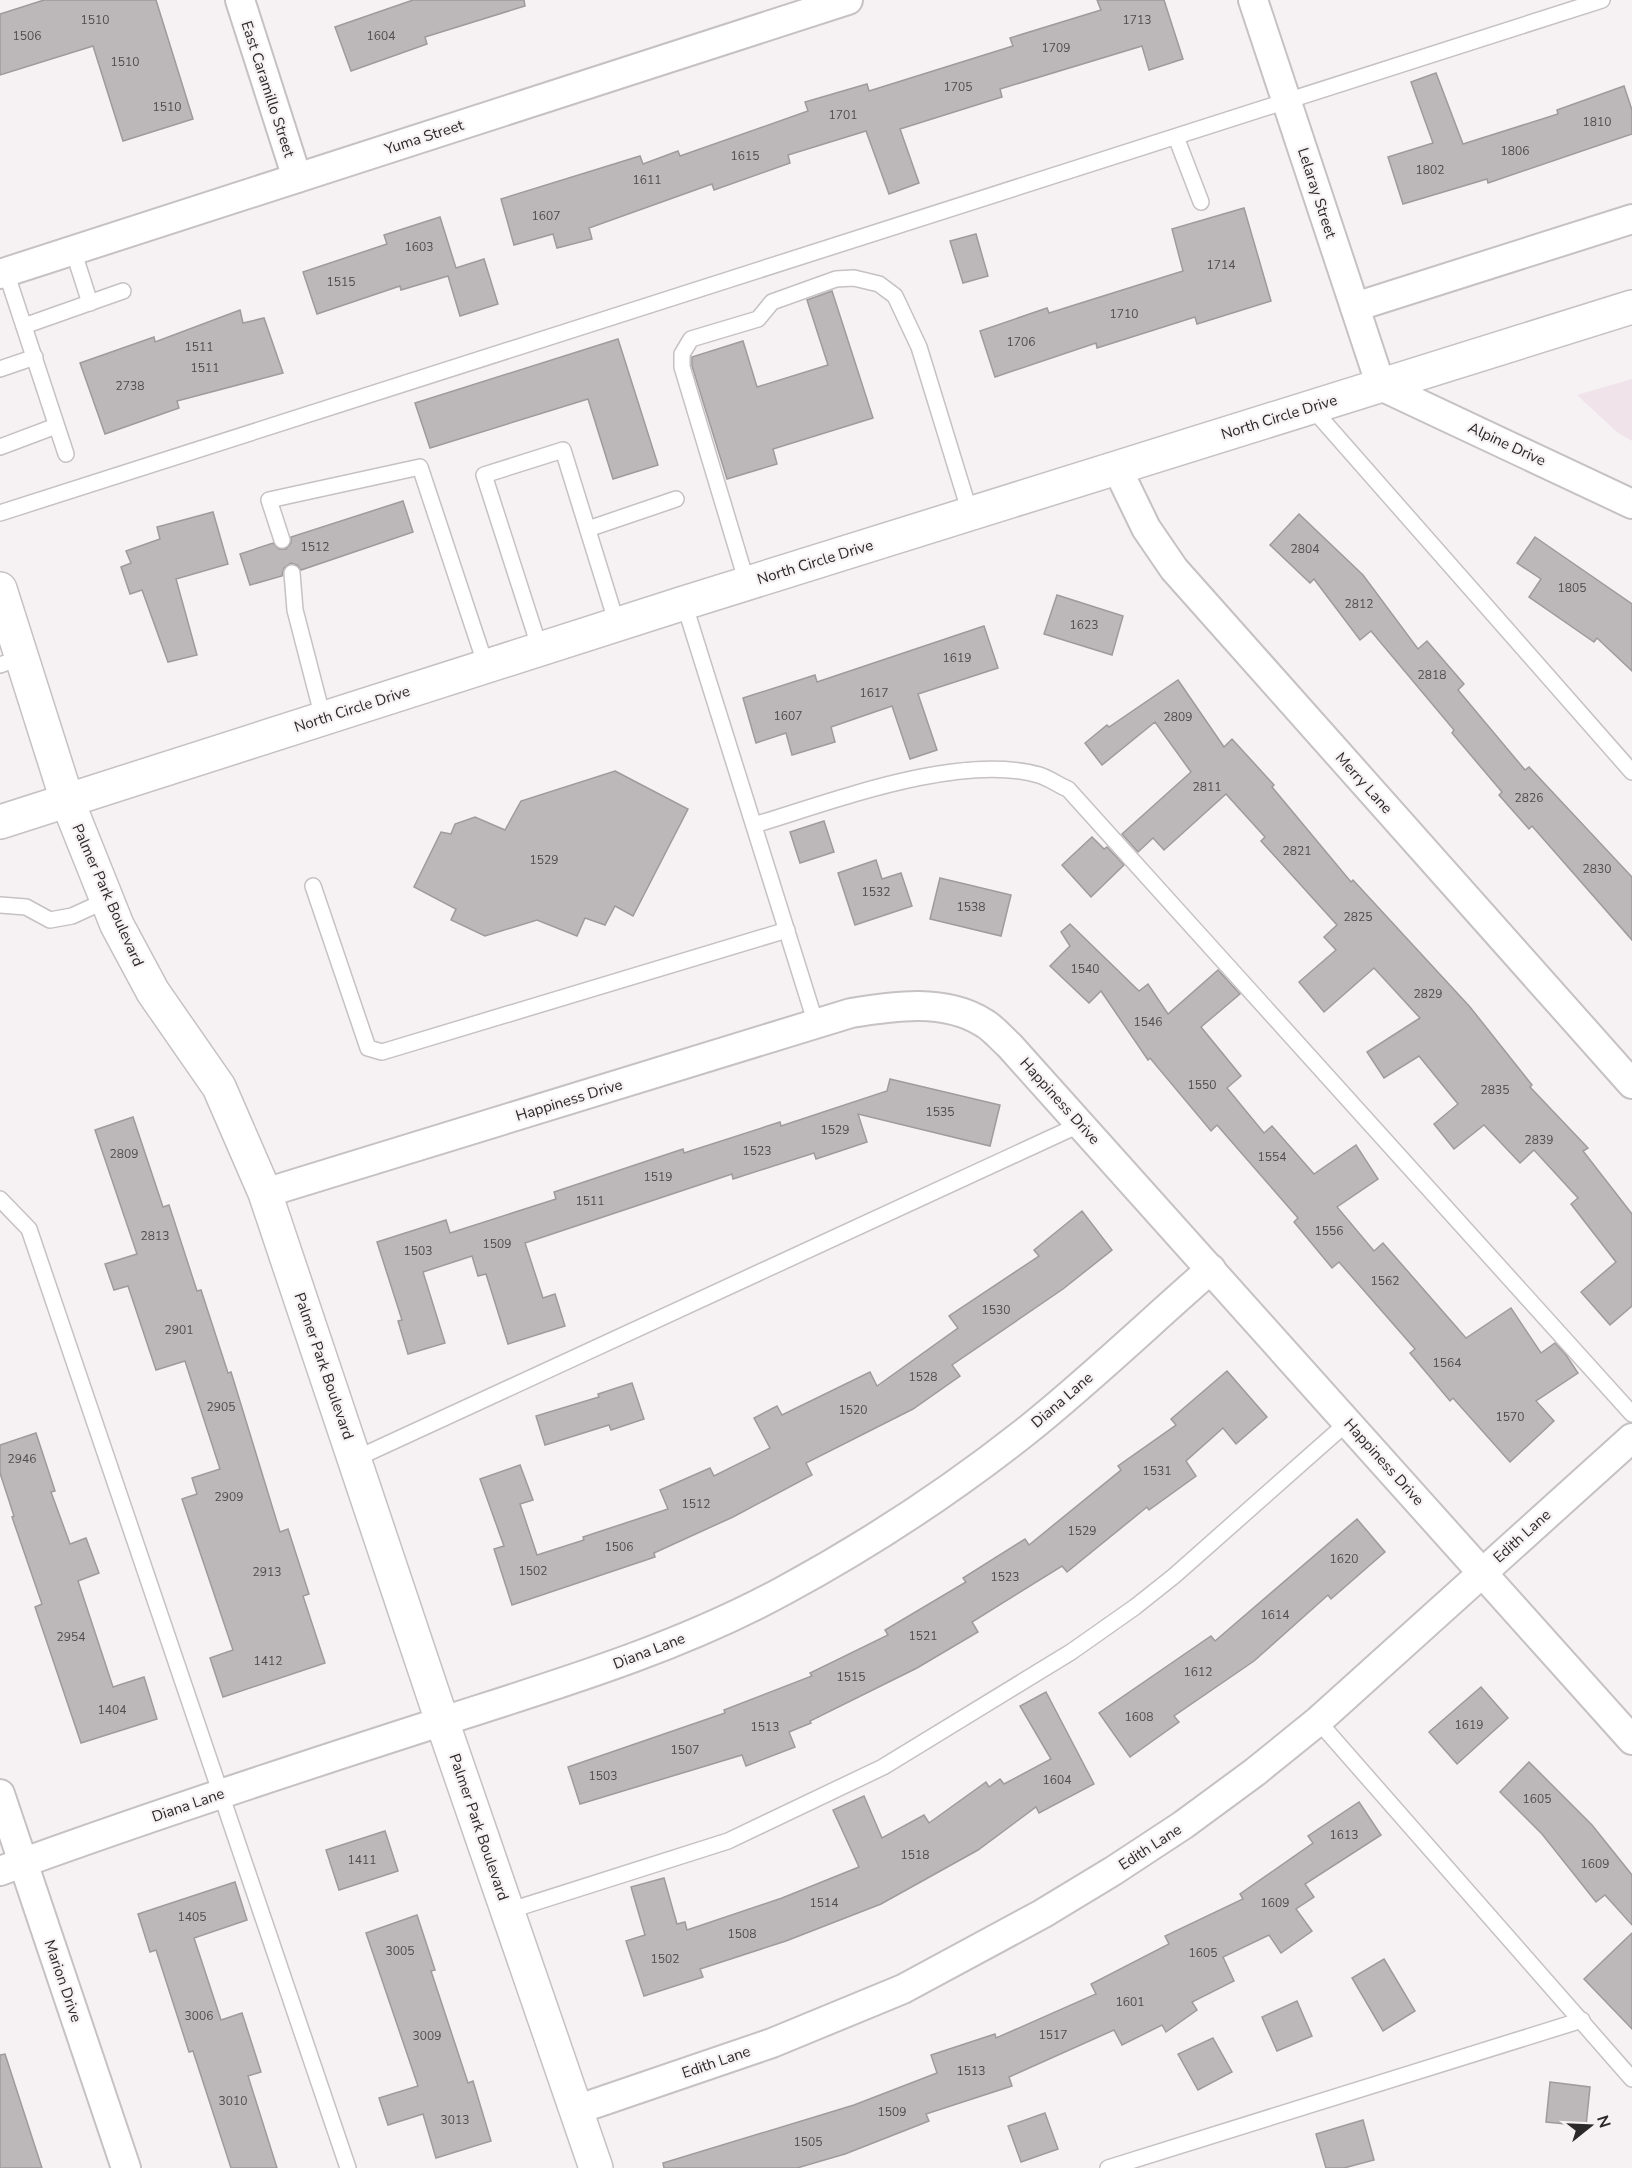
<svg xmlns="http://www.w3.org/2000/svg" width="1632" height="2168" viewBox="0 0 1632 2168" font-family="'Nunito Sans',sans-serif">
<rect width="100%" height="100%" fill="#f6f1f3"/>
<polygon fill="#f0e3e9" points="1632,379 1632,441 1617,432 1577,395"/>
<g fill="#bcb7b9" stroke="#9f9a9c" stroke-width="1.5">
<polygon points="44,0 156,0 193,119 123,141 93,46 0,75 0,14"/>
<polygon points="413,0 524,0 525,6 425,37 427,44 351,71 335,27"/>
<polygon points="1097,0 1164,0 1183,59 1149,70 1142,46 1000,89 1002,97 900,129 919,183 889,194 866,131 788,155 790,163 714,190 712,184 589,228 592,239 557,248 553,234 514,245 501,199 640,156 643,164 678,151 680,156 808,111 805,102 867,84 869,91 1013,46 1010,38 1101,10"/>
<polygon points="1436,73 1463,144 1558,114 1557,110 1624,86 1632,110 1632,134 1488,183 1487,179 1403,204 1388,157 1433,143 1411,82"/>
<polygon points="1244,208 1271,301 1197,324 1195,317 1097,348 1096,343 995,377 980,331 1047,308 1049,313 1183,271 1172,229"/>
<polygon points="440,217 456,268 484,259 498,304 460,316 448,276 401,290 400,286 317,314 303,272 387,244 384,235"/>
<polygon points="976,234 988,276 963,283 950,241"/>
<polygon points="832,291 873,418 773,449 777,464 727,479 692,366 692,357 743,341 757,387 828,365 807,300"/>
<polygon points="240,310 243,323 264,318 283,373 177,401 179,408 105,434 80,363 154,337 155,342"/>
<polygon points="618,339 658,465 613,479 588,399 430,448 415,403"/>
<polygon points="403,501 413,532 301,570 297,565 291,563 284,568 282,576 250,585 240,554 273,543 279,549 286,549 291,543 291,537"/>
<polygon points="213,512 228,564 176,579 197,655 168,662 142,590 130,594 121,567 131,563 126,551 160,539 157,527"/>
<polygon points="1299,514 1363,575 1418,649 1427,641 1464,684 1458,690 1525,770 1529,767 1632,877 1632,940 1532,826 1529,829 1499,795 1502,792 1452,733 1454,730 1371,631 1360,640 1314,579 1310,583 1270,545"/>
<polygon points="1535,537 1632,604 1632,671 1597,638 1594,642 1529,597 1541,579 1517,563"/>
<polygon points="1057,595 1123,616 1112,655 1044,634"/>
<polygon points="984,626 998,668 918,694 937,750 910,759 892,706 831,727 835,742 792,755 786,733 756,743 743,698 815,675 817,682"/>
<polygon points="1178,680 1224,747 1232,739 1274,785 1272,787 1351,882 1353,880 1470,1007 1532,1085 1530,1087 1588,1148 1583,1151 1632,1214 1632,1306 1610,1325 1581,1292 1616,1262 1571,1204 1578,1198 1534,1150 1520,1163 1484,1125 1454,1149 1434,1124 1458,1104 1419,1056 1384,1078 1367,1052 1420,1018 1374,968 1324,1012 1299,982 1336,950 1324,937 1337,925 1261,841 1265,837 1226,794 1164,850 1153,838 1138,852 1122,834 1191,772 1155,722 1102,765 1085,743 1107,725 1109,727"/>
<polygon points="615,771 688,809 633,916 615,906 605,925 585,918 577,936 537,920 485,936 451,920 456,909 414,887 441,832 451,834 455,824 475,817 505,830 521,801"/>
<polygon points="824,821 834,852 800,863 790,832"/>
<polygon points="1092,837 1104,849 1107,847 1124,865 1091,897 1062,865"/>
<polygon points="876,860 882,879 901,873 912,906 855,925 838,873"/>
<polygon points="940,878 1011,895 1001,936 930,919"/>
<polygon points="1070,924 1139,991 1148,984 1168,1014 1218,970 1240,994 1201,1027 1241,1076 1227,1088 1264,1133 1272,1126 1314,1174 1356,1145 1378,1179 1337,1207 1374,1251 1383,1243 1466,1338 1511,1308 1541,1353 1555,1343 1566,1355 1578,1373 1536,1401 1554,1421 1510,1462 1453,1398 1450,1401 1410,1353 1415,1349 1339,1262 1332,1268 1294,1222 1298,1218 1217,1125 1211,1131 1150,1058 1148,1060 1101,991 1089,1003 1050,966 1070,946 1061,932"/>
<polygon points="890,1079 1000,1105 990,1146 858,1114 867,1142 816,1159 814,1153 733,1179 732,1174 525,1243 543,1298 555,1294 565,1326 508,1344 486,1274 478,1276 472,1256 423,1272 445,1343 408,1354 398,1321 402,1320 377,1242 446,1220 450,1233 556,1199 554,1192 683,1149 684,1153 780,1122 781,1126 887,1091"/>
<polygon points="133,1117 163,1207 169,1205 197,1291 201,1290 228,1373 231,1372 280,1532 288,1529 309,1594 303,1596 325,1663 223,1697 210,1658 233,1650 182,1499 197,1494 192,1478 220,1469 185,1361 156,1370 128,1286 114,1290 105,1264 137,1254 95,1130"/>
<polygon points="1082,1211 1112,1250 1063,1289 952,1365 960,1376 913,1409 806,1463 812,1475 733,1517 654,1553 655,1557 512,1605 494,1549 504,1546 480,1479 520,1465 533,1500 520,1504 537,1555 584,1540 583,1537 668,1509 660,1490 710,1468 714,1476 770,1448 754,1418 777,1406 782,1415 870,1372 877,1386 958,1328 949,1316 1039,1256 1034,1250"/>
<polygon points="1227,1371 1267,1417 1236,1444 1223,1428 1186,1461 1196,1476 1149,1510 1147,1507 1067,1572 1062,1566 972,1622 978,1632 917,1668 810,1721 811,1723 789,1732 795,1747 746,1766 742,1755 580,1804 568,1767 725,1713 724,1710 812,1676 810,1673 888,1635 885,1630 966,1582 963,1578 1025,1539 1029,1545 1121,1470 1118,1466 1176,1425 1171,1419"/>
<polygon points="632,1383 644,1419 611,1430 609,1425 545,1445 536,1416 599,1397 598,1394"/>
<polygon points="36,1433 55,1491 51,1492 70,1544 86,1538 99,1573 78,1581 113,1687 144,1677 157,1719 81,1743 35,1607 42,1604 12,1517 14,1516 0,1473 0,1445"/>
<polygon points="1357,1519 1385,1552 1331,1599 1328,1595 1254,1661 1174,1716 1179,1722 1130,1757 1099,1713 1211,1636 1215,1641"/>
<polygon points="1481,1687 1508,1718 1457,1764 1429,1732"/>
<polygon points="1046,1692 1094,1784 1039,1813 1036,1807 978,1850 881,1904 786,1941 700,1969 703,1977 644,1996 626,1941 645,1935 631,1887 664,1878 677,1924 685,1922 687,1930 782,1898 859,1867 833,1810 864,1796 882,1838 924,1815 929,1823 986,1782 989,1787 1000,1779 1004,1784 1051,1759 1020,1706"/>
<polygon points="1529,1762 1592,1825 1632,1875 1632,1925 1605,1895 1596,1902 1542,1834 1500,1792"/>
<polygon points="1359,1802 1381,1835 1305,1884 1314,1897 1296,1909 1312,1931 1281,1953 1269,1935 1223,1957 1234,1981 1192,2002 1197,2010 1166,2032 1162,2025 1122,2045 1114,2030 1009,2077 1012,2086 926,2114 929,2121 845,2154 797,2168 664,2168 663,2163 854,2105 937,2073 931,2055 995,2034 996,2038 1096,1994 1091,1984 1169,1944 1165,1936 1243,1899 1240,1894 1313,1843 1308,1836"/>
<polygon points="385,1831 398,1871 339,1890 326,1850"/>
<polygon points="235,1882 247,1920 194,1938 221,2020 242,2013 261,2072 248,2076 277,2168 231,2168 193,2051 189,2052 156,1950 150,1952 138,1914"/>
<polygon points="417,1915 435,1970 431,1971 468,2083 473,2081 491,2141 436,2158 423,2114 388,2125 379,2098 418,2086 366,1933"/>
<polygon points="1632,1933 1632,2029 1584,1979"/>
<polygon points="1384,1959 1415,2011 1383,2031 1352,1978"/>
<polygon points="1297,2001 1312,2036 1277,2051 1262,2017"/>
<polygon points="1213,2038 1232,2072 1198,2090 1178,2054"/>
<polygon points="5,2054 42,2168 0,2168 0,2055"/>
<polygon points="1550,2082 1590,2087 1586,2126 1546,2122"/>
<polygon points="1045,2113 1058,2149 1021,2162 1008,2126"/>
<polygon points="1363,2120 1374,2160 1344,2168 1326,2168 1316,2134"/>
</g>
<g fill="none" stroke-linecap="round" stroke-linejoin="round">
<defs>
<g id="lane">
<polyline points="1176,137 1201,202"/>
<polyline points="73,250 90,303"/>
<polyline points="6,272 66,454"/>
<polyline points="24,326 123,291"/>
<polyline points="0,369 35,357"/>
<polyline points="1311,407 1632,772"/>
<polyline points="0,447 56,426"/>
<polyline points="0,513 1602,0"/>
<polyline points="588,529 676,499"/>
<polyline points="282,540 269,500 420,467 486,666"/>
<polyline points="292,573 295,610 323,718"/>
<polyline points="747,583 682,367 682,354 691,339 758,319 772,302 836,279 854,278 879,284 895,296 919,347 970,513"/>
<polyline points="684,603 816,1024"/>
<polyline points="540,649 484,475 563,450 617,624"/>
<polyline points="0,665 22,657"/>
<path d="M 754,825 C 831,802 960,752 1039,775 C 1049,778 1058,785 1068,789 L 1632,1414"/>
<polyline points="313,886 368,1048 382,1052 787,930"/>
<polyline points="0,905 26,907 50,920 72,916 107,900"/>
<polyline points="0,1199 29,1229 348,2168"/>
<polyline points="355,1459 1081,1124"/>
<polyline points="1318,1721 1632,2079"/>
<polyline points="508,1911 728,1841 883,1767 1071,1652 1135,1607 1174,1576 1348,1422"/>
<polyline points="1108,2168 1582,2020"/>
</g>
<g id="street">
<polyline points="240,0 297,178"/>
<polyline points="1253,0 1381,386 1632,504"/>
<polyline points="0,274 848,0"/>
<polyline points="1355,307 1632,219"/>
<polyline points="1117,468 1146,528 1174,569 1632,1084"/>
<path d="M 265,1193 L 851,1013 C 894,1006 945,998 984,1023 C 993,1028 1001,1038 1009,1045 L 1632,1740"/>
<polyline points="0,1794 126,2168"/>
<path d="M 0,1871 C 144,1818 291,1770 437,1723 C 555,1685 674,1650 783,1591 C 868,1545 949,1492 1025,1432 C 1089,1381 1149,1323 1211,1269"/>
<polyline points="576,2110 772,2043 903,1989 1042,1914 1113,1871 1183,1825 1255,1772 1318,1721 1632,1438"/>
</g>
<polyline id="secondary" points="0,589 67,800 117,925 153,992 219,1087 265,1193 442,1721 596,2168"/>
<polyline id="primary" points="0,822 684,603 1632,307"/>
</defs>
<use href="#lane" stroke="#c6c1c4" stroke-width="18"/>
<use href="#street" stroke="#c6c1c4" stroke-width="32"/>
<use href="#secondary" stroke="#c6c1c4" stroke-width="36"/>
<use href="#primary" stroke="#c6c1c4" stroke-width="36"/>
<use href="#lane" stroke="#fff" stroke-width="15"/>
<use href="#street" stroke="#fff" stroke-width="28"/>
<use href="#secondary" stroke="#fff" stroke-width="33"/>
<use href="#primary" stroke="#fff" stroke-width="33"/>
</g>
<g text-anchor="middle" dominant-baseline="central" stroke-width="4.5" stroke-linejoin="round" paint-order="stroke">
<g font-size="12" fill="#4f4c4e">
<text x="95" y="20">1510</text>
<text x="1137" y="20">1713</text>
<text x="27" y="36">1506</text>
<text x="381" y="36">1604</text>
<text x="1056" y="48">1709</text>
<text x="125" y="62">1510</text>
<text x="958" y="87">1705</text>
<text x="167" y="107">1510</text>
<text x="843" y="115">1701</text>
<text x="1597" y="122">1810</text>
<text x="1515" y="151">1806</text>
<text x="745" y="156">1615</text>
<text x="1430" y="170">1802</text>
<text x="647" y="180">1611</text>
<text x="546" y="216">1607</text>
<text x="419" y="247">1603</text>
<text x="1221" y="265">1714</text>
<text x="341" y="282">1515</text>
<text x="1124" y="314">1710</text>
<text x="1021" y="342">1706</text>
<text x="199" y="347">1511</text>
<text x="205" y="368">1511</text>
<text x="130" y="386">2738</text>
<text x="315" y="547">1512</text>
<text x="1305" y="549">2804</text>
<text x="1572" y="588">1805</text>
<text x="1359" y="604">2812</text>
<text x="1084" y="625">1623</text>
<text x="957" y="658">1619</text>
<text x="1432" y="675">2818</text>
<text x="874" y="693">1617</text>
<text x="788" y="716">1607</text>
<text x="1178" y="717">2809</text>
<text x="1207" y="787">2811</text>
<text x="1529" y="798">2826</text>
<text x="1297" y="851">2821</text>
<text x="544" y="860">1529</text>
<text x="1597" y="869">2830</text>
<text x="876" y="892">1532</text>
<text x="971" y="907">1538</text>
<text x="1358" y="917">2825</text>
<text x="1085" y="969">1540</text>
<text x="1428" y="994">2829</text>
<text x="1148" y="1022">1546</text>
<text x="1202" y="1085">1550</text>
<text x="1495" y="1090">2835</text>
<text x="940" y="1112">1535</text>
<text x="835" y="1130">1529</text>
<text x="1539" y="1140">2839</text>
<text x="757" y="1151">1523</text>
<text x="124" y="1154">2809</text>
<text x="1272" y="1157">1554</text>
<text x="658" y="1177">1519</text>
<text x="590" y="1201">1511</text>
<text x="1329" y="1231">1556</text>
<text x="155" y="1236">2813</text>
<text x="497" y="1244">1509</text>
<text x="418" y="1251">1503</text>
<text x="1385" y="1281">1562</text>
<text x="996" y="1310">1530</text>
<text x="179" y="1330">2901</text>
<text x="1447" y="1363">1564</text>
<text x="923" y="1377">1528</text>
<text x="221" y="1407">2905</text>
<text x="853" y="1410">1520</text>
<text x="1510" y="1417">1570</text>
<text x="22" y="1459">2946</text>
<text x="1157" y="1471">1531</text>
<text x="229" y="1497">2909</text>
<text x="696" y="1504">1512</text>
<text x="1082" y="1531">1529</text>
<text x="619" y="1547">1506</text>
<text x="1344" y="1559">1620</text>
<text x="533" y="1571">1502</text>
<text x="267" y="1572">2913</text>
<text x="1005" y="1577">1523</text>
<text x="1275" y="1615">1614</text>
<text x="923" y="1636">1521</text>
<text x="71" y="1637">2954</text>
<text x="268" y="1661">1412</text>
<text x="1198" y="1672">1612</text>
<text x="851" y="1677">1515</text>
<text x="112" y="1710">1404</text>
<text x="1139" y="1717">1608</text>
<text x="1469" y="1725">1619</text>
<text x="765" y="1727">1513</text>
<text x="685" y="1750">1507</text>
<text x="603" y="1776">1503</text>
<text x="1057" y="1780">1604</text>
<text x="1537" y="1799">1605</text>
<text x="1344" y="1835">1613</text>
<text x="915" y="1855">1518</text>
<text x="362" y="1860">1411</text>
<text x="1595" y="1864">1609</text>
<text x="824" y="1903">1514</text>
<text x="1275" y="1903">1609</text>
<text x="192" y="1917">1405</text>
<text x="742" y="1934">1508</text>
<text x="400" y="1951">3005</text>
<text x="1203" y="1953">1605</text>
<text x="665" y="1959">1502</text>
<text x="1130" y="2002">1601</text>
<text x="199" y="2016">3006</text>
<text x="1053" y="2035">1517</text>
<text x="427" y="2036">3009</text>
<text x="971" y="2071">1513</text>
<text x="233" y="2101">3010</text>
<text x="892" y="2112">1509</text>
<text x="455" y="2120">3013</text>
<text x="808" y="2142">1505</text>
</g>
<g font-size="15" fill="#2b292a" stroke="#f6f1f3">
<text transform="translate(268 89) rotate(72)">East Caramillo Street</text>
<text transform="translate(424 137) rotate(-18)">Yuma Street</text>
<text transform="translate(1317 193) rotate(72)">Lelaray Street</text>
<text transform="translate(1279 417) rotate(-17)">North Circle Drive</text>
<text transform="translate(1507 444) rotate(25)">Alpine Drive</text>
<text transform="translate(815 562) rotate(-17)">North Circle Drive</text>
<text transform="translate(352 709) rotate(-18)">North Circle Drive</text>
<text transform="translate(1364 783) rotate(48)">Merry Lane</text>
<text transform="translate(108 895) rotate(66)">Palmer Park Boulevard</text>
<text transform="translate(569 1100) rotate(-17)">Happiness Drive</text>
<text transform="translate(1060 1101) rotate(48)">Happiness Drive</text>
<text transform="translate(324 1366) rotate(71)">Palmer Park Boulevard</text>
<text transform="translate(1062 1400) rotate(-41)">Diana Lane</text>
<text transform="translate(1384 1462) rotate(48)">Happiness Drive</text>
<text transform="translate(1522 1536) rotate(-42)">Edith Lane</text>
<text transform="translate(649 1651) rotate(-21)">Diana Lane</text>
<text transform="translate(188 1805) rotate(-19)">Diana Lane</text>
<text transform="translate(479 1827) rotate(71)">Palmer Park Boulevard</text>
<text transform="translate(1150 1847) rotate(-33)">Edith Lane</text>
<text transform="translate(63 1981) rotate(71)">Marion Drive</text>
<text transform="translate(716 2062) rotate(-19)">Edith Lane</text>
</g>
</g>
<g transform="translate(1590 2126) rotate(72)" stroke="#f6f1f3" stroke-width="4.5" paint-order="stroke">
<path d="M0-4.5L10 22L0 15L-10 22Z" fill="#2b292a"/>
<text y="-9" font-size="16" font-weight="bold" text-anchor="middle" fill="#2b292a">N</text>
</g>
</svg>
